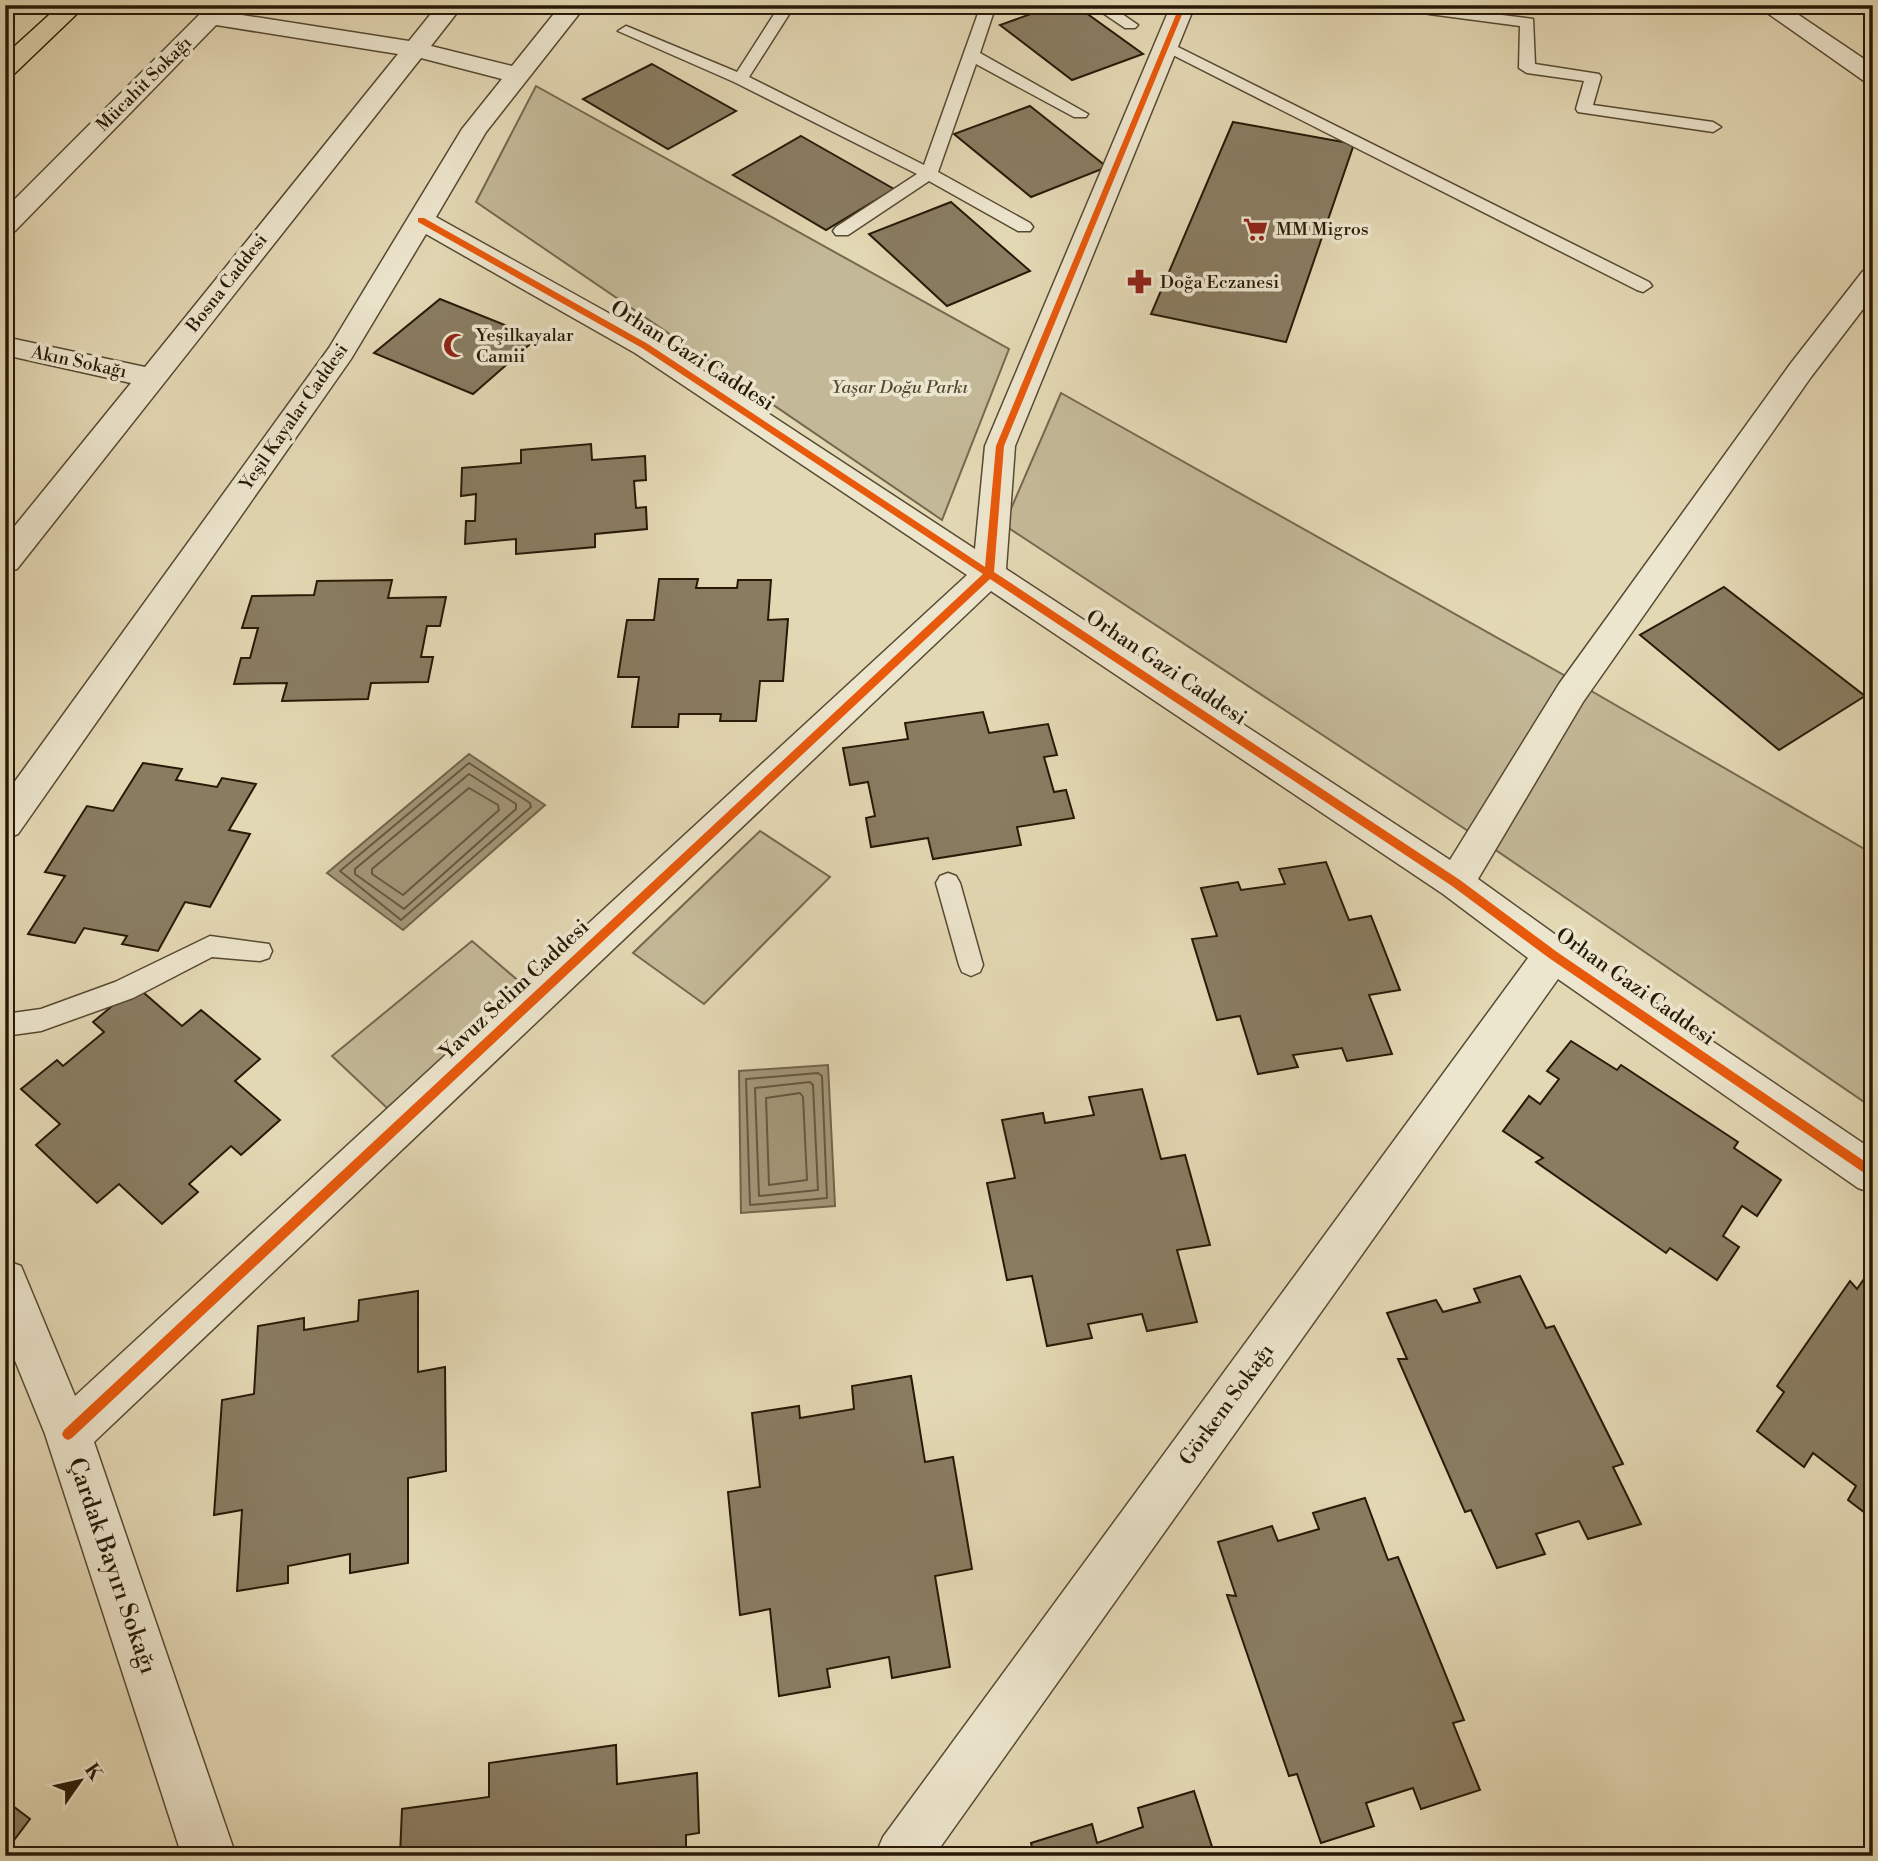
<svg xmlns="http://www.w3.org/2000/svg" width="1878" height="1861" viewBox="0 0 1878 1861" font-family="'Libre Bodoni',serif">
<rect width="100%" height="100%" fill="#e3d8b4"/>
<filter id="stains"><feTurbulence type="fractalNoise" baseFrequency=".00286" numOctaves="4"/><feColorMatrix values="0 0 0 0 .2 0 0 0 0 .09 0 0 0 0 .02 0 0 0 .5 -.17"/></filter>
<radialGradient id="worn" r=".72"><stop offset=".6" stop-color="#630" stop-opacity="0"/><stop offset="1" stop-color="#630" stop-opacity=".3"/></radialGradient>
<g fill="#c3b897" stroke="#75684f" stroke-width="2">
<polygon points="536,86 1009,349 942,520 476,202"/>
<polygon points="1061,393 1562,674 1873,854 1873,1108 1462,827 1004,525"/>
<polygon points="760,831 830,877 704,1004 633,953"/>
<polygon points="472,941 528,989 387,1108 332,1056"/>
</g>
<g fill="#a39779" stroke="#71654b" stroke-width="2">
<polygon points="469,754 545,805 403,930 327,873"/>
<polygon points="828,1065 835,1206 741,1213 739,1071"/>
</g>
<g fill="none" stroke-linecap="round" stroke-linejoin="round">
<g stroke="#655840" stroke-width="2">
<polygon points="469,763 530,803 531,807 401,920 340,871"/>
<polygon points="469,774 516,804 516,809 404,909 355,874 355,869"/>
<polygon points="469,788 498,805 499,810 403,895 372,874 372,869"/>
<polygon points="818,1073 822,1076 827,1198 750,1205 746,1079"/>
<polygon points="810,1082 813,1085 818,1190 759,1196 755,1088"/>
<polygon points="800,1093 803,1097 807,1180 769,1185 766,1098"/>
</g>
</g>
<g fill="#897c61" stroke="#271907" stroke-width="2">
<polygon points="1056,5 1075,5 1143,54 1072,80 1000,25"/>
<polygon points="652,64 736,111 668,149 583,99"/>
<polygon points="1030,106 1107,167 1031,197 954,134"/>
<polygon points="1233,122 1354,144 1286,342 1151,314"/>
<polygon points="801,136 894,189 826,230 733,175"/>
<polygon points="951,202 1030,271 947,306 869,234"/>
<polygon points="440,299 537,338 473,394 374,353"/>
<polygon points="591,444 592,460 645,456 646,480 634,481 636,508 646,507 647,529 595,534 595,547 516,554 516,539 465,544 466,521 475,521 476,494 461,496 462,468 521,463 521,450"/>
<polygon points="659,579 698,579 696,588 737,588 738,580 771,580 768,620 788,619 783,681 760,681 756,721 720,721 721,714 679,714 678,727 632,727 639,677 618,677 627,620 654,620"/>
<polygon points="392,580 388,598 446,597 440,626 427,626 421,657 433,657 428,682 371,683 368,699 282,701 287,683 234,684 241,658 250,658 258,628 242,628 252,596 314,595 317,581"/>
<polygon points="1724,587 1865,696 1779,750 1640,635"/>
<polygon points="983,712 989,733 1048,724 1057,755 1044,757 1054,792 1066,790 1074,818 1017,827 1021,845 933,859 928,838 871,847 866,818 875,816 868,782 850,785 843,748 908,739 905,723"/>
<polygon points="143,763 182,769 176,780 217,787 222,778 256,784 229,830 250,834 210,907 185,902 158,951 122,944 127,936 84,928 75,943 28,934 65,876 45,872 87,806 113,811"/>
<polygon points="1326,862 1349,920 1371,916 1400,990 1369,995 1392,1054 1347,1061 1342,1048 1293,1055 1298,1067 1258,1074 1240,1016 1217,1020 1192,939 1217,936 1201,888 1238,882 1241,890 1285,884 1279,869"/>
<polygon points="136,986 182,1026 201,1010 260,1059 235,1081 280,1120 241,1155 231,1146 189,1184 198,1192 162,1224 119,1184 97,1203 36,1145 60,1124 21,1089 57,1060 63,1066 104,1032 93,1022"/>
<polygon points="1571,1041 1617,1070 1621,1065 1738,1142 1734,1148 1781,1180 1757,1216 1742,1206 1723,1236 1739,1247 1717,1280 1670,1248 1666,1253 1536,1162 1543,1158 1503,1131 1529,1096 1540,1104 1559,1079 1547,1071"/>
<polygon points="1142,1089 1161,1159 1185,1155 1210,1245 1177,1250 1197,1322 1147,1331 1142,1314 1088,1324 1092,1338 1047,1346 1032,1276 1007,1280 987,1183 1015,1178 1002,1120 1043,1113 1045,1123 1094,1115 1089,1097"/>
<polygon points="1873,1266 1873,1519 1848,1500 1856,1486 1813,1453 1804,1467 1757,1431 1784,1392 1777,1386 1850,1281 1857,1289"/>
<polygon points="1520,1276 1546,1328 1554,1326 1623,1464 1613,1467 1641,1524 1588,1539 1579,1521 1536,1534 1545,1554 1497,1568 1471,1510 1465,1512 1398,1359 1407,1359 1387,1313 1436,1300 1443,1312 1480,1302 1474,1289"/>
<polygon points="418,1291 418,1372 445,1367 446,1471 408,1478 408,1563 350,1573 350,1554 288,1566 288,1583 237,1591 242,1510 214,1515 222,1400 254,1394 258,1326 304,1318 304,1330 358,1321 359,1300"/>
<polygon points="911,1376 925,1462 953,1457 972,1569 935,1576 950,1667 892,1678 889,1657 827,1669 830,1687 779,1696 770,1609 740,1615 728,1492 760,1487 752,1413 799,1406 800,1418 854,1409 852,1386"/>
<polygon points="1365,1498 1388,1560 1398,1557 1464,1720 1453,1723 1480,1790 1421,1809 1413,1788 1366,1803 1374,1826 1321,1843 1297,1774 1289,1776 1227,1595 1236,1596 1218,1542 1272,1526 1278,1541 1319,1529 1313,1513"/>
<polygon points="616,1745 617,1784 697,1773 699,1833 686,1835 686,1856 400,1856 402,1809 489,1797 489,1763"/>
<polygon points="1194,1791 1215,1856 1034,1856 1031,1843 1092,1824 1097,1843 1143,1827 1138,1808"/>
<polygon points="5,1800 30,1819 5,1852"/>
</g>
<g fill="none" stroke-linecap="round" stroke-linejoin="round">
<defs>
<g id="service">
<polygon points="780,5 795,5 749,77 924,165 981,5 996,5 980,53 1088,114 1086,117 1074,117 976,64 938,172 1030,223 1033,227 1030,231 1018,231 929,181 848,235 836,235 833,231 836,227 917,174 734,82 618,31 626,26 631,28 737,72"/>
<polygon points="1091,5 1109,5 1138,25 1135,28 1125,28"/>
<polygon points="1422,5 1533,19 1535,64 1599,74 1601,77 1593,105 1713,122 1721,127 1713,132 1578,112 1576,109 1584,81 1527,73 1519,68 1520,26 1429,14 1424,12"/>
<polygon points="1166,41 1649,282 1652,286 1643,292 1637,290 1161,49 1161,43"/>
<polygon points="948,873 956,876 960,883 983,965 980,972 971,976 962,972 959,965 936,883 940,876"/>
<polygon points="210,936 269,944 272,951 269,958 260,961 212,957 133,998 41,1031 5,1036 5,1014 41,1009 115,982"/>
</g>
<g id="minor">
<polygon points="438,5 463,5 431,46 512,66 561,5 586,5 486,132 436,217 655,339 975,549 985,446 1171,5 1195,5 1015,446 1006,569 1450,860 1559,684 1791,363 1863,271 1873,268 1873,296 1811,377 1583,702 1478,879 1567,943 1873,1150 1873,1193 1858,1188 1558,979 934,1856 875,1856 883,1837 1528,958 1443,894 991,591 94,1442 236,1856 182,1856 45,1434 5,1336 5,1260 21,1266 75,1396 967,575 635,353 426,234 351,359 18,834 5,839 5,795 329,348 462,129 502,79 421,58 17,569 5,572 5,538 131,383 5,355 5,337 145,367 398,54 216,25 15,231 5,233 5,209 202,12 210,10 409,41"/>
<polygon points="1756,5 1784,5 1873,65 1873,83 1864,81"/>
</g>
<polygon id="trunk" points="60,5 86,5 14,74 5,76 5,55"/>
</defs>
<use href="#service" stroke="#564932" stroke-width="3"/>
<use href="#minor" stroke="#564932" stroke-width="3"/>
<use href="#trunk" stroke="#271907" stroke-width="3"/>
<use href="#service" fill="#ede6ce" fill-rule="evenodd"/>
<use href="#minor" fill="#ede6ce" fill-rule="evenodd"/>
<use href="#trunk" fill="#e3d8b4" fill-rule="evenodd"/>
<defs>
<polygon id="cycleway" points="1180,5 1186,5 1004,446 994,572 1460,880 1557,952 1873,1167 1873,1179 1549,958 1452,886 990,579 72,1438 68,1440 64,1438 62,1434 64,1430 983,574 642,348 418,222 418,218 424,218 648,344 985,567 996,446"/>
</defs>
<use href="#cycleway" stroke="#ede6ce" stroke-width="5"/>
<use href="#cycleway" fill="#e8590c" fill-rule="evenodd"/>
</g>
<defs>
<symbol id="supermarket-bare" viewBox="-9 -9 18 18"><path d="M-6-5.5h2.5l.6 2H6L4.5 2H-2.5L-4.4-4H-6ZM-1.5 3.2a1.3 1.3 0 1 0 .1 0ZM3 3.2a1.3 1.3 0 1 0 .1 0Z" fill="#8f2418" stroke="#ede6ce" stroke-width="2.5" paint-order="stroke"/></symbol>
<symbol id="pharmacy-bare" viewBox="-9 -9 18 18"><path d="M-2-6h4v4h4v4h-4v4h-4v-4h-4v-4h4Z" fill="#8f2418" stroke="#ede6ce" stroke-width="2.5" paint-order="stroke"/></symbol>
<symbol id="mosque-bare" viewBox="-9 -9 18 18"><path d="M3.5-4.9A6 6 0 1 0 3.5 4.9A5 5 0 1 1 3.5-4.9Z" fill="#8f2418" stroke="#ede6ce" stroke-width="2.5" paint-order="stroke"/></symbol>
</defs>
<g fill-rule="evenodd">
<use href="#supermarket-bare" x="1238" y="212" width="35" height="35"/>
<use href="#pharmacy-bare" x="1122" y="264" width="35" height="35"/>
<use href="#mosque-bare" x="438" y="328" width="35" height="35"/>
</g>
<g text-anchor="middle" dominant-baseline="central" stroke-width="7" stroke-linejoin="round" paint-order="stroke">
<g font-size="18" fill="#271907" stroke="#ede6ce">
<text transform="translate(144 84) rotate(-45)">Mücahit Sokağı</text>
<text transform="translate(227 283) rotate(-52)">Bosna Caddesi</text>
<text transform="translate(79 362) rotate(12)">Akın Sokağı</text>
<text transform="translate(294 417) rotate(-55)">Yeşil Kayalar Caddesi</text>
</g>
<g font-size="18" fill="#271907" stroke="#ede6ce" text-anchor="start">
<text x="1276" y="229">MM Migros</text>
<text x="1160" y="282">Doğa Eczanesi</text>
<text x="476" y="335">Yeşilkayalar<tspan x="476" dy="21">Camii</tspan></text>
</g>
<g font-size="18" font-style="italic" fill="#564932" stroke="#ede6ce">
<text x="900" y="387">Yaşar Doğu Parkı</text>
</g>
<g font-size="21" fill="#271907" stroke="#ede6ce">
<text transform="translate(692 356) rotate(32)">Orhan Gazi Caddesi</text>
<text transform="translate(1166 668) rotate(34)">Orhan Gazi Caddesi</text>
<text transform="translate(1635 987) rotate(35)">Orhan Gazi Caddesi</text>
<text transform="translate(515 990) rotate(-43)">Yavuz Selim Caddesi</text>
<text transform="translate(1227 1405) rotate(-54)">Görkem Sokağı</text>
</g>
<g font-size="24" fill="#271907" stroke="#ede6ce">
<text transform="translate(112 1566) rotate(71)">Çardak Bayırı Sokağı</text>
</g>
</g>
<rect width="1878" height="1861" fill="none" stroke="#e3d8b4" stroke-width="28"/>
<rect x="7" y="7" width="1864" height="1847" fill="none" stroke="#271907" stroke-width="3.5"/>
<rect x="14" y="14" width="1850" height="1833" fill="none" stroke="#271907" stroke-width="2"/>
<g transform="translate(80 1781) rotate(56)" stroke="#ede6ce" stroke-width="5" paint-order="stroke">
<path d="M0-5L12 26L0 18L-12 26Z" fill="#271907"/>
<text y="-10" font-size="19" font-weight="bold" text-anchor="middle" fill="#271907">K</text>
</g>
<rect width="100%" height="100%" filter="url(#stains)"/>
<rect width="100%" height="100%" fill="url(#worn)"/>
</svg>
